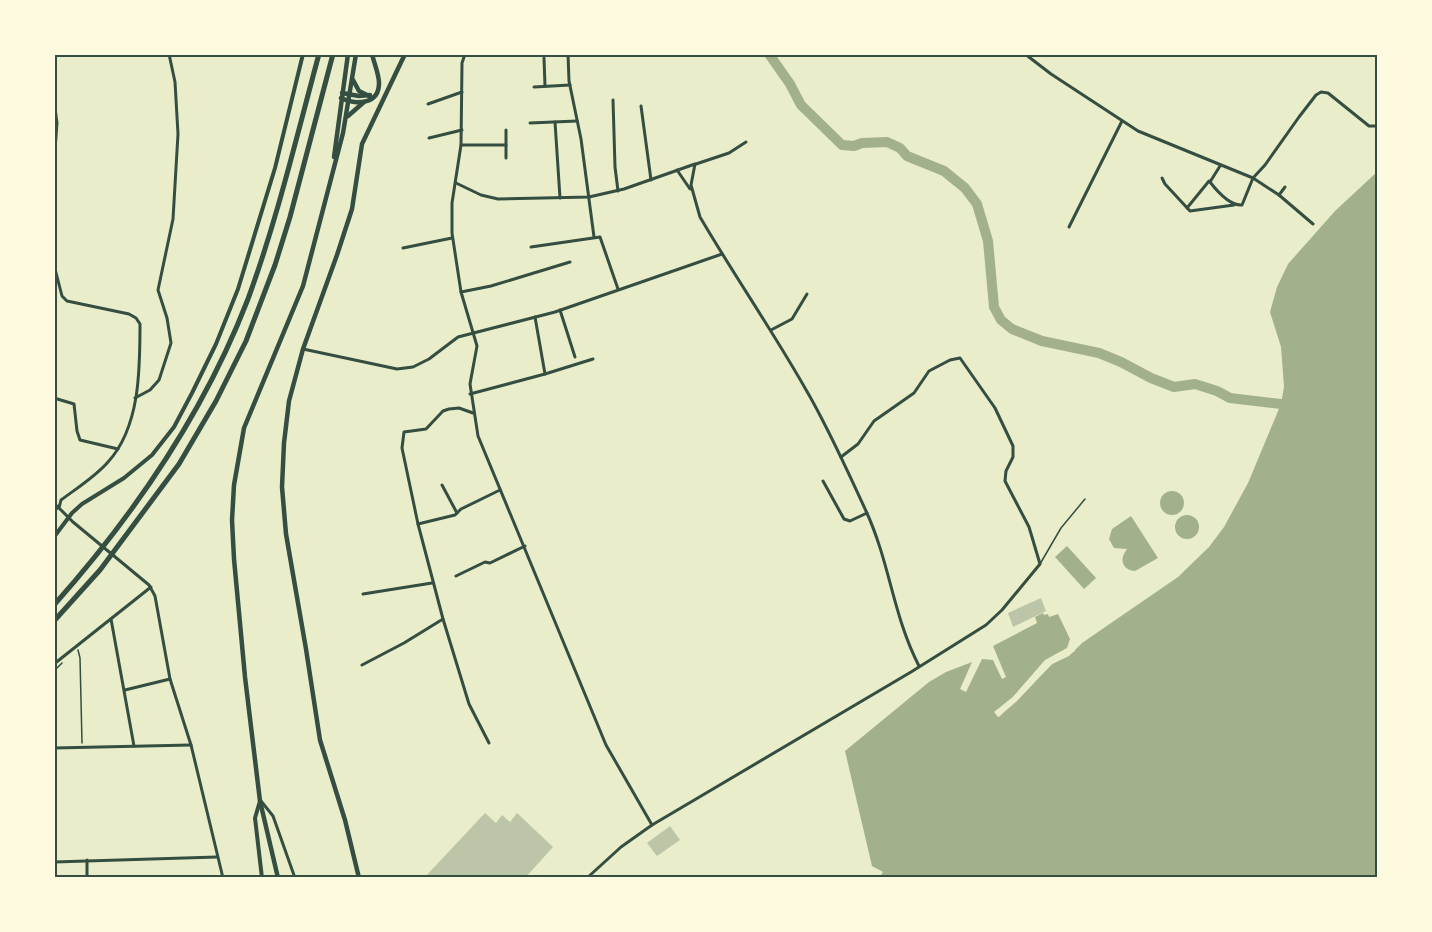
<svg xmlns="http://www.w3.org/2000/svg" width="1432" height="932" viewBox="0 0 1432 932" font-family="'Source Serif 4',serif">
<rect width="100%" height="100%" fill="#e9edc9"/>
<g fill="#a3b18a">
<polygon points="1378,171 1378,878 879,878 883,872 872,866 845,751 929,682 946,672 972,662 960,689 966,692 982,659 993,660 1002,679 1006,677 993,646 1037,623 1035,617 1043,613 1044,615 1048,614 1049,617 1058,614 1070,639 1069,647 1044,662 1013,697 995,712 999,717 1052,664 1069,656 1082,643 1178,577 1209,547 1224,527 1248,483 1281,404 1284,387 1281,347 1270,312 1277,287 1288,264 1335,211"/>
<circle cx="1172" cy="503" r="12"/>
<circle cx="1187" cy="527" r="12"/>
<path d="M 1131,516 L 1158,558 L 1135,571 C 1122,570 1119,559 1127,549 L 1114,548 L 1109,539 L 1112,529 Z"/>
<polygon points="1067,546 1096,578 1084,589 1055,557"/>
</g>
<polygon fill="#e9edc9" points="1070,639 1073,645 1070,650 1047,662 1019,694 1050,662 1067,654 1076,645 1075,651 1052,664 1016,702 998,717 994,712 1013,697 1045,660 1067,648"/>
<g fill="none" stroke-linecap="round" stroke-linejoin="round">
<polyline stroke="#a3b18a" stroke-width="10" points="769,54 790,84 801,105 842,145 854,146 862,143 887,142 900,148 907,156 944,171 965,188 977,204 988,241 994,307 1001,320 1012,329 1042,341 1099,353 1121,362 1151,378 1174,387 1195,384 1217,391 1230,398 1281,404"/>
</g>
<g fill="#bcc5a7">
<polygon points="1041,598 1046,611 1013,627 1008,613"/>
<polygon points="485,813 496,823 502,815 510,822 517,813 553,847 525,878 424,878"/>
<polygon points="670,826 680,840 657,856 647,843"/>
</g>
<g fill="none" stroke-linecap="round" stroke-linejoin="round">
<g stroke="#344e41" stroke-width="1.5">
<polyline points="78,650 80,658 82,743"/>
<polyline points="54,671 62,663"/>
</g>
<polyline stroke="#344e41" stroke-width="1.5" points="1040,564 1061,528 1085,499"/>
<g stroke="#344e41" stroke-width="3">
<polyline points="465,54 462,63 461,145 452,203 452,233 461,292 477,346 470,384 478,436 606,745 652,825"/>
<polyline points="568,54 569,81 581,139 594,237"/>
<polyline points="1025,54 1051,74 1138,131 1253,178 1279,195 1313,224"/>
<polyline points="544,58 545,86"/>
<polyline points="534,87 570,85"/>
<polyline points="613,100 615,167 618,191"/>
<polyline points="54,101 57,123 54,164"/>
<polyline points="428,104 462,92"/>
<polyline points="641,106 651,180"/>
<polyline points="555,122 560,198"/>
<polyline points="530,123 577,121"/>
<polyline points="429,138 462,130"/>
<polyline points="461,145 506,145"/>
<polyline points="506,158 506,130"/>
<polyline points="696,164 729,153 746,142"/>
<path d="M 1220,166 L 1210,182 C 1217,191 1230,206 1242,205 L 1253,178 L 1265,165 L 1299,117 L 1316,95 L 1321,92 L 1328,93 L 1369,126 L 1378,126"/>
<polyline points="677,170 690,189"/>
<polyline points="1162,178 1165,184 1190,211 1234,205"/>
<path d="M 456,183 L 481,195 L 498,199 L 589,197 L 624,189 L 695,164 L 691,185 L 700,217 C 734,275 772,330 805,388 C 828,427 847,470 866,511 C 890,563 893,616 919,666"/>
<polyline points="1279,195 1285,187"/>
<polyline points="1187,208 1209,181"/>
<polyline points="1069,227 1122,121"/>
<polyline points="531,247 600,237 618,289"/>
<polyline points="403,248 452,238"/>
<path d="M 54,265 L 62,296 L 67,301 L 129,314 L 136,318 L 140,324 C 140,370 140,427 108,462 C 95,477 77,488 61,500 L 59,508 L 73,522 L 149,585 L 155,596 L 170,679 L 191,745 L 223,878"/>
<polyline points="461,292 491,286 570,262"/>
<polyline points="560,310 575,357"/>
<polyline points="771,330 792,319 807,294"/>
<polyline points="303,349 397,369 413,367 429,359 458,337 555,312 722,254"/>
<polyline points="545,374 593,359"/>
<polyline points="470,394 545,374 535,317"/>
<polyline points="54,398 74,404 77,431 80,440 118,449"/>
<polyline points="135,398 150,390 159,380 171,343 167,318 158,290 173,219 178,134 175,82 169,54"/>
<polyline points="823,481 844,519 850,521 867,513"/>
<polyline points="442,485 457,513"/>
<polyline points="54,513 58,506"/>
<polyline points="418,524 455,515 461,509 500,490"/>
<polyline points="456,576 485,562 490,563 525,546"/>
<polyline points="363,594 432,583"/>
<polyline points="111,619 134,746"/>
<polyline points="443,619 469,704 489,743"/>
<polyline points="54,664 151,587"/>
<polyline points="362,665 404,643 443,619 418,524 402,448 404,432 426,429 443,411 449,409 459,408 473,413"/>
<polyline points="125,690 170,679"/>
<polyline points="54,748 191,745"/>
<polyline points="261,801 273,816 295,878"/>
<polyline points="87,860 87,878"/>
<polyline points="54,862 217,857"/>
<polyline points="587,878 621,847 652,825 911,672 986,625 1002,610 1040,564 1029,527 1005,481 1006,471 1013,457 1013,446 995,408 960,358 950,360 929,371 914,393 874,421 858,444 841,457"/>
</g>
<g stroke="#344e41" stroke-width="4">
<polyline points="54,537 72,513 82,504 124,478 152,455 174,427 192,393 216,344 238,289 275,168 303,54"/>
<polyline points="260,801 255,818 262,878"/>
</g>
<g stroke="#344e41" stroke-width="4.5">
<polyline points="342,93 359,96 370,95"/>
<path d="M 341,98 C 356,105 379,105 379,83 C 379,74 374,63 372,54"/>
<polyline points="359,878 345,820 320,740 306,649 286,534 282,487 284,443 289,401 303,349 337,255 352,209 362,144 405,54"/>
</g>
<g stroke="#344e41" stroke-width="4.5">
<polyline points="353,80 359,91 369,96"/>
<polyline points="348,116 364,102"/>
<polyline points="334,157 348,54"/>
<polyline points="278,878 260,801 245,677 234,559 232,520 234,485 244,428 303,286 343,133 356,54"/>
</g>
<g stroke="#344e41" stroke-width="5">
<path d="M 54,605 C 135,514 204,413 248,299 C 277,220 297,135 319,54"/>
<polyline points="54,621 100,570 179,464 216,401 246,341 275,265 290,217 333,54"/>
</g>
</g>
<rect width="1432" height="932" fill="none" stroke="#fefae0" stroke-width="111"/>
<rect x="56" y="56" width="1320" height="820" fill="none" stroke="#344e41" stroke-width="2"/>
</svg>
